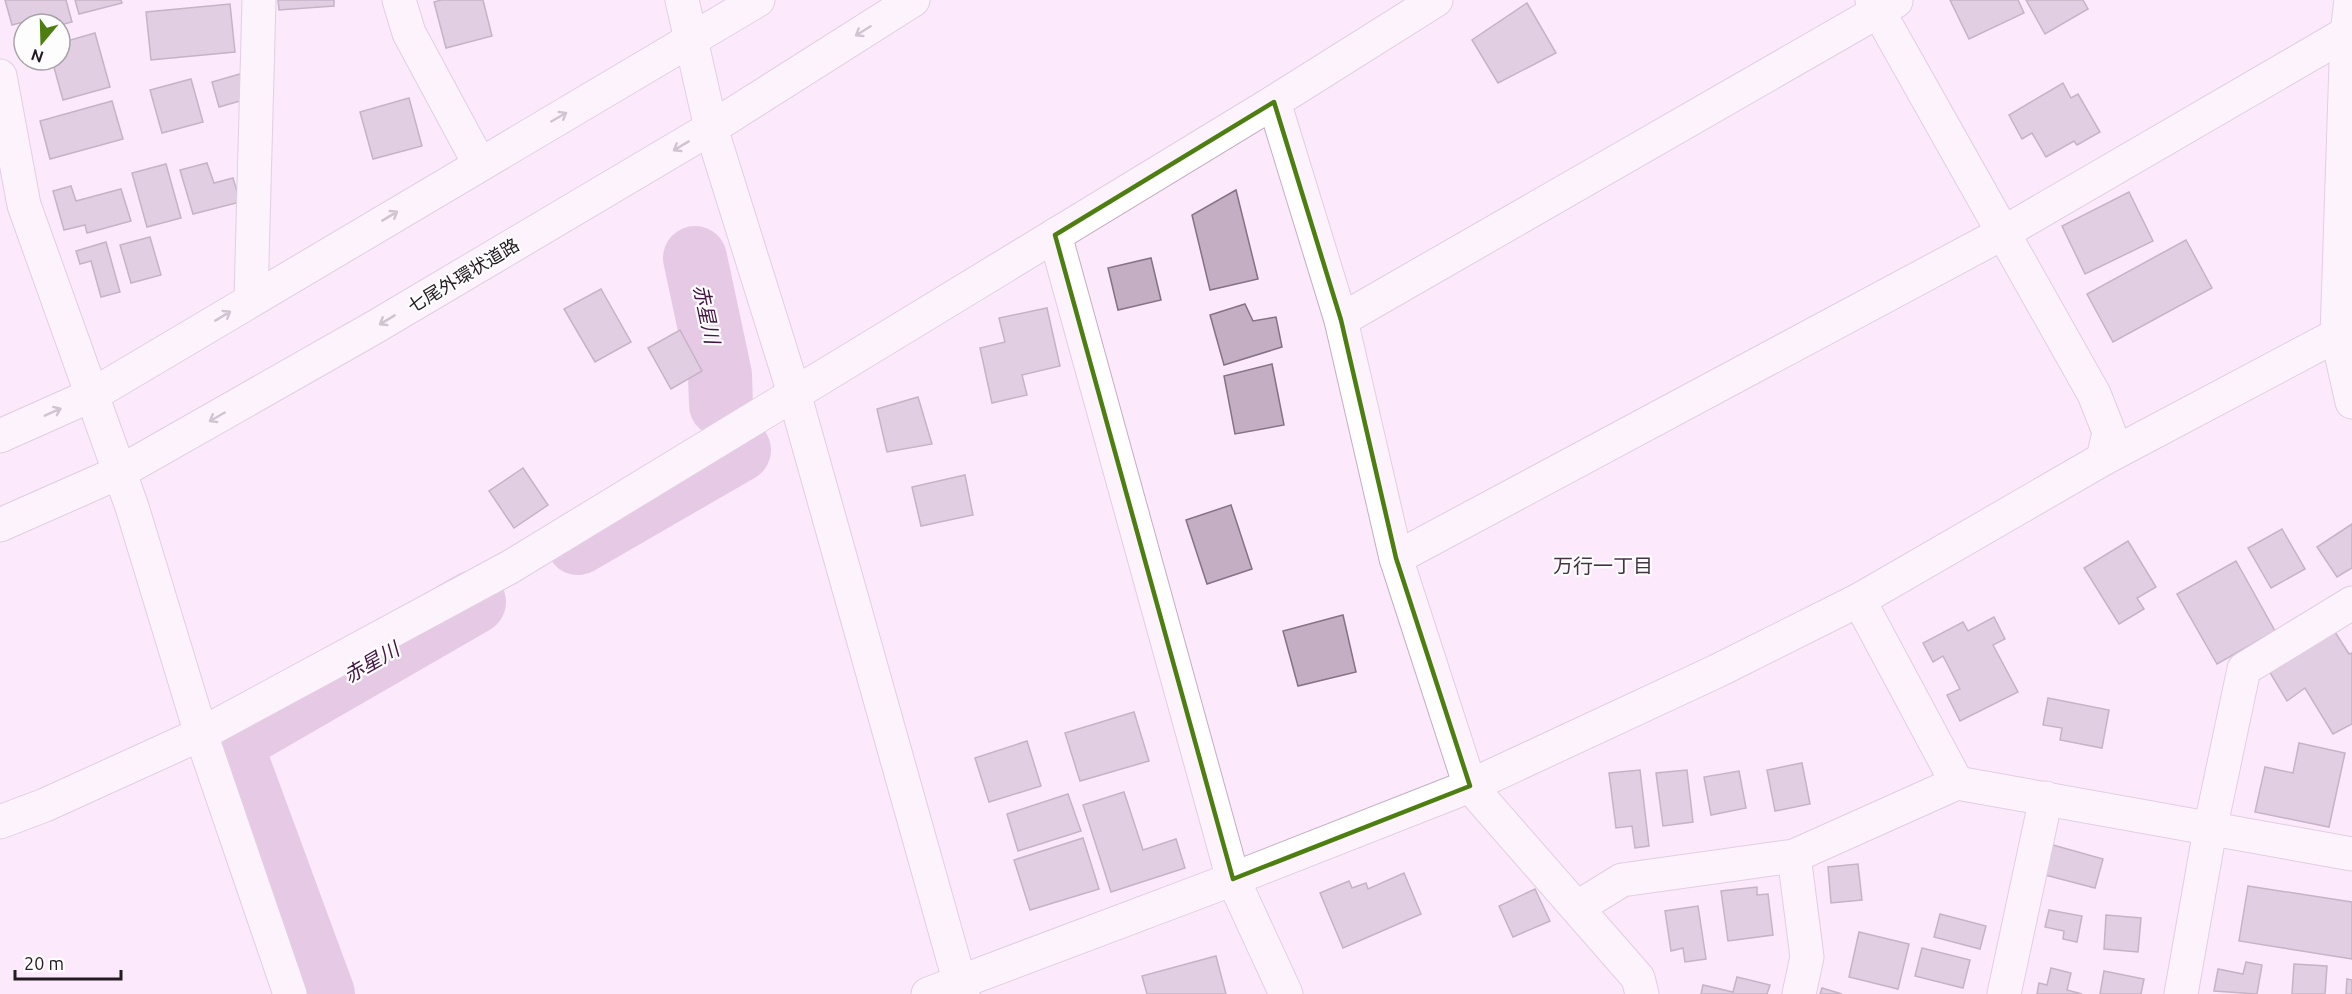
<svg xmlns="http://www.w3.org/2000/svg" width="2352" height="994" viewBox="0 0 2352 994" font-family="Ubuntu,'Noto Sans JP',sans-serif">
<rect width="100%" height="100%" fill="#fce9fb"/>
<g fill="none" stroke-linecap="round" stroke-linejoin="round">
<g stroke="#cca5cb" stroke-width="64">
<polyline points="695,258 720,375 721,405"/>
<polyline points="578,543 739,450"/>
<polyline points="323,994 236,758 240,737 474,602"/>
</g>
</g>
<g fill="#c4aec3" stroke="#867185" stroke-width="1.5">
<polygon points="5,0 66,0 72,22 60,25 24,24 24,26 23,22 12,25"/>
<polygon points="75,0 121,0 122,3 79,14"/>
<polygon points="278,0 334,0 334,6 279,10"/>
<polygon points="441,0 483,0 492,36 446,48 434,2"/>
<polygon points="1950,0 2018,0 2024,13 1969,39"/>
<polygon points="2026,0 2083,0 2088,9 2045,34"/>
<polygon points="1527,3 1556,53 1498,83 1472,40"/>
<polygon points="230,4 235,52 151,60 146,12"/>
<polygon points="95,33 110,87 63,100 52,60 60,60 60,43"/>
<polygon points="240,74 247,99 219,107 212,82"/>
<polygon points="191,79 203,122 162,133 150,90"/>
<polygon points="2063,83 2071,98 2078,94 2100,132 2077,145 2074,141 2046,157 2032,133 2022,139 2009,115"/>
<polygon points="409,98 422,146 373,159 360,112"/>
<polygon points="112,101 123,139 50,159 40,121"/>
<polygon points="207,163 214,183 233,178 240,202 193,214 180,170"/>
<polygon points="166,164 181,218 147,227 132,173"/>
<polygon points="71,186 76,201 121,189 131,221 87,233 85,225 64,230 53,191"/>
<polygon points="1236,190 1258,279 1210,290 1192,215"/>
<polygon points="2129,192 2153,241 2085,274 2062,226"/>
<polygon points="150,237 161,275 131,283 120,245"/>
<polygon points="2186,240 2212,288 2113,342 2087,294"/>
<polygon points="106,242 120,292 101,297 91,261 80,264 76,251"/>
<polygon points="1151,258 1161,300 1118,310 1108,268"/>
<polygon points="601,289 631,342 595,362 564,309"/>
<polygon points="1245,304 1253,321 1276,317 1282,347 1224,365 1210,315"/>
<polygon points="1047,308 1060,366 1022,375 1027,395 992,403 980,348 1005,342 999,318"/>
<polygon points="680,330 702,371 671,389 648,348"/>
<polygon points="1272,364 1284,425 1235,434 1224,376"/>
<polygon points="918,397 932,444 887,452 877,409"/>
<polygon points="523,468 548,505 514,528 489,491"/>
<polygon points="965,475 973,515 921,526 912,487"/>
<polygon points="1231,505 1252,569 1207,584 1186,520"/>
<polygon points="2352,524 2352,568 2337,577 2317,547"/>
<polygon points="2282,529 2305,569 2271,588 2248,548"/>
<polygon points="2128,541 2156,587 2137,598 2144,609 2119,624 2084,568"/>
<polygon points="2236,561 2275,631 2217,664 2177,594"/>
<polygon points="1343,615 1356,672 1298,686 1283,631"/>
<polygon points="1994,617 2005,639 1993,645 2018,692 1960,721 1947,695 1960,689 1943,656 1933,662 1923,643 1963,622 1968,631"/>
<polygon points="2335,632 2349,654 2352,653 2352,724 2333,734 2305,688 2287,701 2269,671"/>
<polygon points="2048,698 2109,710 2102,748 2060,740 2062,728 2043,725"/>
<polygon points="1134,712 1149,761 1080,781 1065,733"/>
<polygon points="1027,741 1041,786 989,802 975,758"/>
<polygon points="2299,743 2345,753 2329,827 2255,812 2265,767 2293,773"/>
<polygon points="1802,763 1810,804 1775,811 1767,770"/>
<polygon points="1640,770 1649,846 1635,848 1632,826 1616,828 1609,773"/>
<polygon points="1687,770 1693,822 1663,826 1656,773"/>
<polygon points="1739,771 1746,808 1711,815 1704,777"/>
<polygon points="1124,792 1143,850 1176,839 1185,868 1111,892 1083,805"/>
<polygon points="1068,794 1081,831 1018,851 1007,814"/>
<polygon points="1083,838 1099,889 1030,910 1014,860"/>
<polygon points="2053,845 2103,859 2095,888 2045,875"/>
<polygon points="1858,864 1862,900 1831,903 1828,867"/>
<polygon points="1404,873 1421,914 1343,948 1320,893 1349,881 1352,888 1366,883 1368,889"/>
<polygon points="2248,886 2352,902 2352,959 2239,941"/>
<polygon points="1757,887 1757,895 1768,894 1773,935 1728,941 1721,891"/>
<polygon points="1535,889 1550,921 1513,937 1499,906"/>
<polygon points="1698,906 1706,959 1685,962 1683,948 1671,951 1665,911"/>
<polygon points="2049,910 2082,916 2077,942 2063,939 2064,931 2045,927"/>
<polygon points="1940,914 1986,926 1980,949 1934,937"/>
<polygon points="2106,915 2141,918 2138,952 2104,949"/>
<polygon points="1859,932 1909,944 1898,989 1849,977"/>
<polygon points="1922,948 1970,960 1963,988 1915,976"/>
<polygon points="1216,956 1226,994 1147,994 1142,976"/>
<polygon points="2246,962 2262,965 2257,994 2214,991 2218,969 2243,974"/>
<polygon points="2294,964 2327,966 2325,994 2292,994"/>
<polygon points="2051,968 2071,973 2067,990 2082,994 2037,994 2039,983 2047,985"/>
<polygon points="2104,971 2144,979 2141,994 2100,994"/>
<polygon points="1737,977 1770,985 1767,994 1701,994 1703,985 1733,992"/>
<polygon points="2347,979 2352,980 2352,994 2346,994"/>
<polygon points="1822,988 1842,994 1820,994"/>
</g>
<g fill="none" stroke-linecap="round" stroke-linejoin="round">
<defs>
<g id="minor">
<polyline points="399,0 409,33 479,163"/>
<polyline points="682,0 711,128 794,393 963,994"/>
<polyline points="2351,0 2347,33 2337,335 2352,402"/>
<polyline points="0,76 24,205 132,507 201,734 290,994"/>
<polyline points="1274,102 1341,320 1396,558 1470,786 1638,978 1642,994"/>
<polyline points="1055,235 1233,879 1286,994"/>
<polyline points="251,299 259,0"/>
<polyline points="1341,320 1896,1"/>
<polyline points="0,436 92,395 758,0"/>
<polyline points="2103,459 2337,335"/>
<polyline points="0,525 120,472 375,327 711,128 913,0"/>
<polyline points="1396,558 2003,233 2347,33"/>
<polyline points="1859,600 1957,783 2352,854"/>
<polyline points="0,822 45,805 201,734 510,567 1274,102 1436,0"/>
<polyline points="1794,856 1807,957 1799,994"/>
<polyline points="1578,907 1622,880 1794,856 1957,783"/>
<polyline points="928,994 1233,879 1470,786 1717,671 1859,600 2103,459 2109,432 2094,394 1872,0"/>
<polyline points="2004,994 2046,798"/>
<polyline points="2181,994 2210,830 2244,669 2352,603"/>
</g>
</defs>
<use href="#minor" stroke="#c4aec3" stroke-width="35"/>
<use href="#minor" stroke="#fff" stroke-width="33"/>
</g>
<defs><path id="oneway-shaft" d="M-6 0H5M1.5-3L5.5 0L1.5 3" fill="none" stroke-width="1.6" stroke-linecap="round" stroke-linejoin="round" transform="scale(1.5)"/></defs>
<g stroke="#9c989c">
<use href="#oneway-shaft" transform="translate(863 31) rotate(148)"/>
<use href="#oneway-shaft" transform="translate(559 117) rotate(-30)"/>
<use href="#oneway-shaft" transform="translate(681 146) rotate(149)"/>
<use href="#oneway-shaft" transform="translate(390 216) rotate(-31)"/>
<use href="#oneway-shaft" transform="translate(223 316) rotate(-31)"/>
<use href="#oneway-shaft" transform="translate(387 320) rotate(149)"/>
<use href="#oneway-shaft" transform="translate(53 412) rotate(-24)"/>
<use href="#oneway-shaft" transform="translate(217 417) rotate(150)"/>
</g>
<path d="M0 0H2352V994H0ZM 1274,102 L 1341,320 L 1396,558 L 1470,786 L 1233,879 L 1055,235 Z" fill="#fce9fb" fill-opacity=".55" fill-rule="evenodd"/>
<path fill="none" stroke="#4d7f10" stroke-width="4.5" stroke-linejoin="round" d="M 1274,102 L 1341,320 L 1396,558 L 1470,786 L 1233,879 L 1055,235 Z"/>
<g text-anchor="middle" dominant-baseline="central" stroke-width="4.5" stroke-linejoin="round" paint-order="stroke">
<g font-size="18" fill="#231a22" stroke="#fdfdfd">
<text transform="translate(463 275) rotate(-31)">七尾外環状道路</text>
</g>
<g font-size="20" font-style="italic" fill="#441545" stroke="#fdfdfd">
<text transform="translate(707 314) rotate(78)">赤星川</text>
<text transform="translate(371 662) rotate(-30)">赤星川</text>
</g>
<g font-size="20" fill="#453345" stroke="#fdfdfd">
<text x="1603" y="565">万行一丁目</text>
</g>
</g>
<g transform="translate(42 42) rotate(199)"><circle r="28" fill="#fdfdfd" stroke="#a6a2a5" stroke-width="1.5"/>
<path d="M0-4.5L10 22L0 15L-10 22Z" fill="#4d7f10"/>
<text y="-9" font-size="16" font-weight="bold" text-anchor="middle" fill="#231a22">N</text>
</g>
<path d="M15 970v9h106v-9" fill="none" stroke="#231a22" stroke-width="3"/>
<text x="24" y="970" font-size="18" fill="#231a22" stroke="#fdfdfd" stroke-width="4.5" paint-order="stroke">20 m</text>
</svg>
